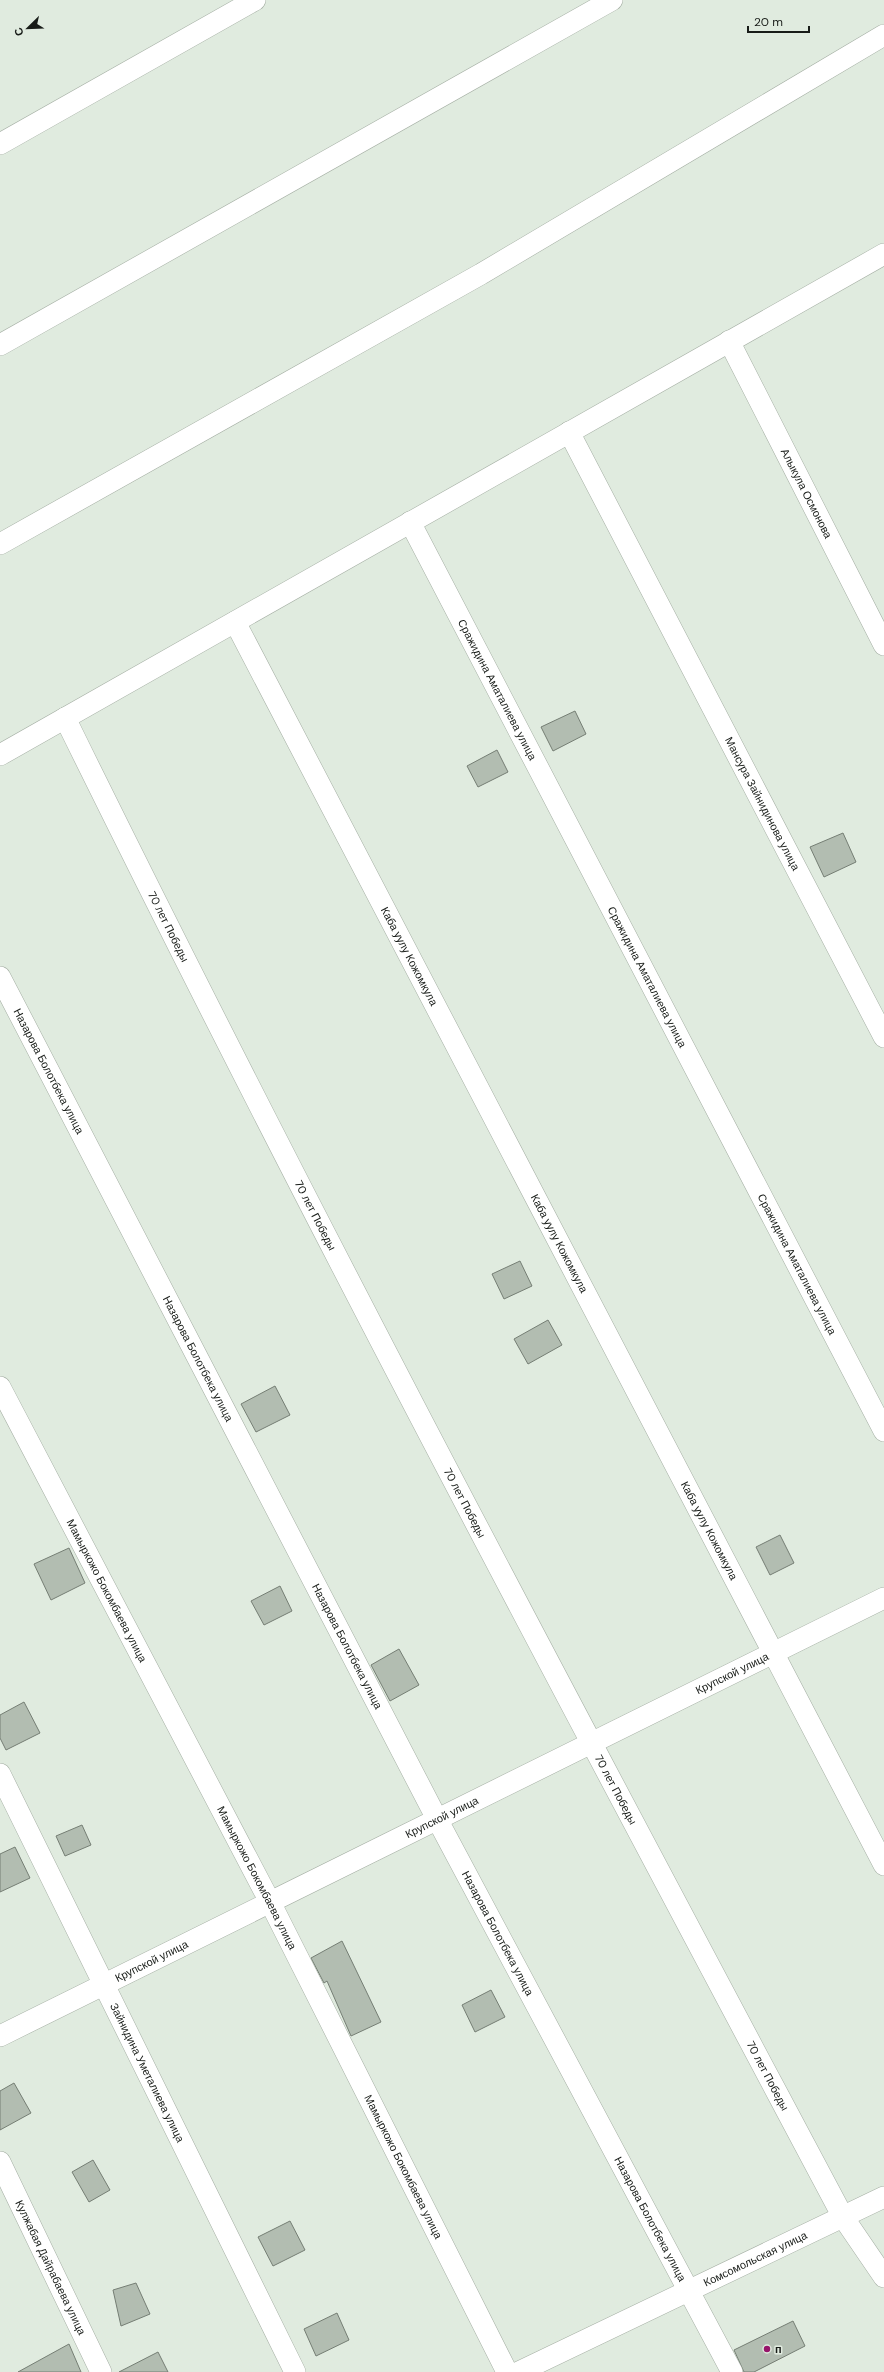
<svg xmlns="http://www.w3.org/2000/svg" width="884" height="2372" viewBox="0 0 884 2372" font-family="'DM Sans',sans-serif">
<rect width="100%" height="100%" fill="#e0ebdf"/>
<g fill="#b2bdb1" stroke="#757e74">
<polygon points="575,711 586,734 553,751 541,727"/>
<polygon points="497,750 508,772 478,787 467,766"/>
<polygon points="843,833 856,862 824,877 810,847"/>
<polygon points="520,1261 532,1286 504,1299 492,1274"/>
<polygon points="548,1320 562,1345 528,1364 514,1339"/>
<polygon points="275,1386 290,1415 256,1432 241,1404"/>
<polygon points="780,1535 794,1563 770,1575 756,1547"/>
<polygon points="69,1548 85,1583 51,1600 34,1564"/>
<polygon points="280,1586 292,1611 264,1625 251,1601"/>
<polygon points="399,1649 419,1685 390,1701 371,1665"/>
<polygon points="24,1702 40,1733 6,1750 0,1738 0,1715"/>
<polygon points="82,1825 91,1845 65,1856 56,1836"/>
<polygon points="15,1847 30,1878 0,1892 0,1854"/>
<polygon points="342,1941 381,2022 351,2036 327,1981 324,1983 311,1958"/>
<polygon points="491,1990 505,2017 475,2032 462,2005"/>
<polygon points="14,2083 31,2113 0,2130 0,2091"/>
<polygon points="93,2160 110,2190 89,2202 72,2172"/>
<polygon points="290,2221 305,2250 273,2266 258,2237"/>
<polygon points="136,2283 150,2314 121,2326 113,2290"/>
<polygon points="337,2313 349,2340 316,2356 304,2329"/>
<polygon points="793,2321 805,2346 754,2372 744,2372 734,2350"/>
<polygon points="69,2344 81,2372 18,2372"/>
<polygon points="158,2352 168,2372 119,2372"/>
</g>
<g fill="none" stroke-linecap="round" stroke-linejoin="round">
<defs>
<g id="street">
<polyline points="0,144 255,0"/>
<path id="s1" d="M 729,341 L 884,645"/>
<polyline points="0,345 612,0"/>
<path id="s2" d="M 569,432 L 884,1037"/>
<path id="s3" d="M 410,522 L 884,1431"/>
<polyline points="0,544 481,274 884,35"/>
<path id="s4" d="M 235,622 L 884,1865"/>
<path id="s5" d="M 65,718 C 313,1223 579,1720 843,2217 L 884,2277"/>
<polyline points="0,755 884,254"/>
<path id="s6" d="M 0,977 L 437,1819 L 732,2372"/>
<path id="s7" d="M 0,1387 L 270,1902 L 507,2372"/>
<path id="s8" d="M 0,1774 L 295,2372"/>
<path id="s9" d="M 0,2036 L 884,1598"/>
<path id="s10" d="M 0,2162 L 101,2372"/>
<path id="s11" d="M 519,2372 L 884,2197"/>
</g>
</defs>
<use href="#street" stroke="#a5afa4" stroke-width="22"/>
<use href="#street" stroke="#fff" stroke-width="21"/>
</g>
<circle fill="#97146a" stroke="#e0ebdf" stroke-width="1.5" cx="767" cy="2349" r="4"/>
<g text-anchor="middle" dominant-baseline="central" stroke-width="3" stroke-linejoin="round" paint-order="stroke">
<g font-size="11" fill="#181c18" stroke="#e0ebdf">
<text stroke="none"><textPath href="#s1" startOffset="171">Алыкула Осмонова</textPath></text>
<text stroke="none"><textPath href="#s3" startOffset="189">Сражидина Аматалиева улица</textPath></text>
<text stroke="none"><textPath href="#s2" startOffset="419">Мансура Зайнидинова улица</textPath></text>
<text stroke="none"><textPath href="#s5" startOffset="233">70 лет Победы</textPath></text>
<text stroke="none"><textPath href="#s4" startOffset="377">Каба уулу Кожомкула</textPath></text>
<text stroke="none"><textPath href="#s3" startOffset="513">Сражидина Аматалиева улица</textPath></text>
<text stroke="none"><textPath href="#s6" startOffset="106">Назарова Болотбека улица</textPath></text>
<text stroke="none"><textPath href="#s5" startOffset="557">70 лет Победы</textPath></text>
<text stroke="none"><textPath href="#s4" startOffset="701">Каба уулу Кожомкула</textPath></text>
<text stroke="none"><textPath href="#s3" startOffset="837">Сражидина Аматалиева улица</textPath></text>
<text stroke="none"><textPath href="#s6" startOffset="430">Назарова Болотбека улица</textPath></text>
<text stroke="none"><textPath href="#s5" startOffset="881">70 лет Победы</textPath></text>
<text stroke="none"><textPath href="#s4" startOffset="1025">Каба уулу Кожомкула</textPath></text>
<text stroke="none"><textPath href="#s7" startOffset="230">Мамыркожо Бокомбаева улица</textPath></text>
<text stroke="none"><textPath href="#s6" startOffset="754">Назарова Болотбека улица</textPath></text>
<text stroke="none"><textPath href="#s9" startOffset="817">Крупской улица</textPath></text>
<text stroke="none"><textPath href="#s5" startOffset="1205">70 лет Победы</textPath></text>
<text stroke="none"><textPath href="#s9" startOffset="493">Крупской улица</textPath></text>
<text stroke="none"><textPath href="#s7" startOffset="554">Мамыркожо Бокомбаева улица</textPath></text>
<text stroke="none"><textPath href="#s6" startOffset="1078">Назарова Болотбека улица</textPath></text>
<text stroke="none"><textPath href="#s9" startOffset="169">Крупской улица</textPath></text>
<text stroke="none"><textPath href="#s8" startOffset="333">Зайнидина Уметалиева улица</textPath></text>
<text stroke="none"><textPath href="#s5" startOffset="1529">70 лет Победы</textPath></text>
<text stroke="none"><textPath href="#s7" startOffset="878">Мамыркожо Бокомбаева улица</textPath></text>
<text stroke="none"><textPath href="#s6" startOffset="1402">Назарова Болотбека улица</textPath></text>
<text stroke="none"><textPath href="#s11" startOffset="262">Комсомольская улица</textPath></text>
<text stroke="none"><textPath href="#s10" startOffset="117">Кулжабая Дайрабаева улица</textPath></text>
</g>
<g font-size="11" font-weight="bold" fill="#181c18" stroke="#e0ebdf" text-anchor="start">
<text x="775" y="2349">п</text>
</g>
</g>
<g transform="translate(28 28) rotate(247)" stroke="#e0ebdf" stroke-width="3" paint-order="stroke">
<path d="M0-3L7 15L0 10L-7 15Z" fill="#181c18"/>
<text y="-6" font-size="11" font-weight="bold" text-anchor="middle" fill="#181c18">С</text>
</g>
<path d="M748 26v6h61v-6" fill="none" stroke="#181c18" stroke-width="2"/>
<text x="754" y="26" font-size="12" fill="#181c18" stroke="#e0ebdf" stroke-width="3" paint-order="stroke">20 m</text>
</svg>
